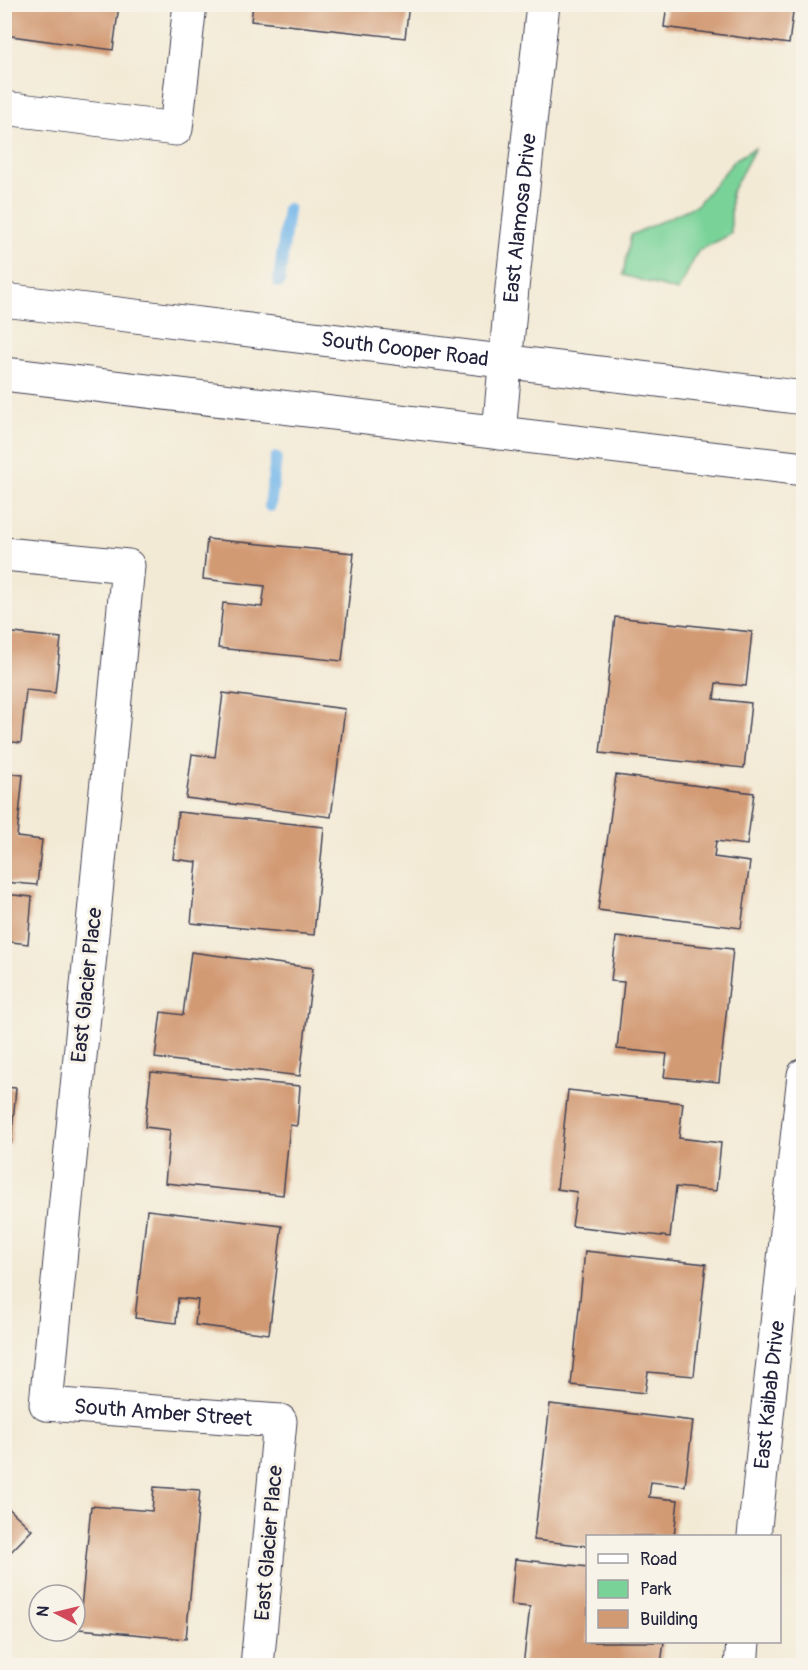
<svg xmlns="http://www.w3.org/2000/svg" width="808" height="1670" viewBox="0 0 808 1670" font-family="Pangolin,sans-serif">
<rect width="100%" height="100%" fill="#f7f3e8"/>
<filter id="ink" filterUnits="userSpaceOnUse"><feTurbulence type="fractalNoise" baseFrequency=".0167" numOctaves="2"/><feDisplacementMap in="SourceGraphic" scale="12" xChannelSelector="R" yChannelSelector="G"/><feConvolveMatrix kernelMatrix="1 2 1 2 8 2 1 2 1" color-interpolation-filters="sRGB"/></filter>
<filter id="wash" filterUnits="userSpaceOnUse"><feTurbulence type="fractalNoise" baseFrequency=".008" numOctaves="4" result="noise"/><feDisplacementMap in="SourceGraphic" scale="24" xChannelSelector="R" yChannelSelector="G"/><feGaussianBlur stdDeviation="1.35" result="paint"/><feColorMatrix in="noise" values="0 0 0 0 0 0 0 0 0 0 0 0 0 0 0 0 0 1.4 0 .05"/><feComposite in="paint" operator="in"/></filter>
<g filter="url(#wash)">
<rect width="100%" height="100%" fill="#f3ead5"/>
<polygon fill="#79d399" stroke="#4e7a6a" stroke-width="1.5" points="755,148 731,193 731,234 698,251 678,291 623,275 631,235 697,205 736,159"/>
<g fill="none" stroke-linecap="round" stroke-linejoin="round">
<g stroke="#76b8eb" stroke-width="12">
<polyline points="279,282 288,209"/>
<polyline points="270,506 276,458"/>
</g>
</g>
<g id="blocks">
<g fill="#d29a73">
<polygon points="4,4 119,5 113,50 4,35"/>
<polygon points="253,4 409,4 405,38 251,21"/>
<polygon points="667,4 794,4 789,44 664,27"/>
<polygon points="207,539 354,553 342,661 218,648 223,603 262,607 265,586 203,579"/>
<polygon points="615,617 752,632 746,686 716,683 714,699 751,703 744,768 600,753"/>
<polygon points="4,632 61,638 55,693 26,690 21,743 4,741"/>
<polygon points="223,693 345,709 331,817 186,798 192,754 215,757"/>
<polygon points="4,773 23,775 17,837 42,840 37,885 4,882"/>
<polygon points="616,775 754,793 747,845 716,841 714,857 750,862 741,928 598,910"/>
<polygon points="178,812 324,827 314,935 191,923 197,862 173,859"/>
<polygon points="4,894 32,897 28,944 4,941"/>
<polygon points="616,937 733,949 719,1082 664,1077 667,1054 617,1049 624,982 611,981"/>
<polygon points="191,952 313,968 300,1076 155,1058 161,1012 183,1015"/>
<polygon points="151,1072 300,1086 297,1126 290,1125 283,1195 165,1183 170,1130 145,1127"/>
<polygon points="4,1087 16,1088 11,1144 4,1143"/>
<polygon points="568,1090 683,1103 679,1138 721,1143 716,1191 676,1187 670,1237 572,1226 577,1192 557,1189"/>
<polygon points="147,1210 282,1226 269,1334 195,1325 198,1300 178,1298 176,1323 135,1318"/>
<polygon points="585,1251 706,1264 694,1376 648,1372 645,1393 571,1385"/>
<polygon points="550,1404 693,1421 685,1486 651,1482 649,1497 678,1500 674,1536 588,1536 588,1546 534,1540"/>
<polygon points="154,1487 200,1490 186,1639 79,1629 91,1506 152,1511"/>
<polygon points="4,1504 32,1530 4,1559"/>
<polygon points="515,1559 588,1567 588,1642 664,1642 661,1664 625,1660 624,1666 523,1666 530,1607 511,1605"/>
</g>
</g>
</g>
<g filter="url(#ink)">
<use href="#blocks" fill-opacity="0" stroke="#414052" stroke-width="1.5"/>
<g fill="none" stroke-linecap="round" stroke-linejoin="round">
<defs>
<g id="street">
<polyline points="4,108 176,129 190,4"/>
<path id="s1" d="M 499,433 L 512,288 L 543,4"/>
<path id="s2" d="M 4,554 L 128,566 L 46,1404 L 280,1421 L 257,1666"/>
<path id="s3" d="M 754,1536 L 804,1075"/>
<polyline points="741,1666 743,1642"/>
</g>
<g id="secondary">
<path id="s4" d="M 4,300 L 804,398"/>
<polyline points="4,374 804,469"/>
</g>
</defs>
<use href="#street" stroke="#414052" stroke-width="35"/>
<use href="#secondary" stroke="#414052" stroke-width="35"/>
<use href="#street" stroke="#fff" stroke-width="33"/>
<use href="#secondary" stroke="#fff" stroke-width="33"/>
</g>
</g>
<g text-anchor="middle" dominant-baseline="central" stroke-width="6" stroke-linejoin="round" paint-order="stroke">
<g font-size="21" fill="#22223b" stroke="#f7f3e8">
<text stroke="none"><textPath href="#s1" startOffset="216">East Alamosa Drive</textPath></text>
<text stroke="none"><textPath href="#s4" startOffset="404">South Cooper Road</textPath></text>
<text transform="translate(87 985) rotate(-84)">East Glacier Place</text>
<text stroke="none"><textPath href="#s3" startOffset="142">East Kaibab Drive</textPath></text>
<text stroke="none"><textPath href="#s2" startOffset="1084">South Amber Street</textPath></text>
<text transform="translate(269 1543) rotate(-85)">East Glacier Place</text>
</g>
</g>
<rect width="808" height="1670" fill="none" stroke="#f7f3e8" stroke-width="24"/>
<rect x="586" y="1535" width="195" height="108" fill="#f7f3e8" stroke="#a29fa3" stroke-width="1.5"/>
<rect x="598" y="1554" width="30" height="9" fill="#ffffff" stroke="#a29fa3" stroke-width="1.5"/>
<text x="640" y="1565" font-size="18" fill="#22223b">Road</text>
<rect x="598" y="1580" width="30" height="18" fill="#79d399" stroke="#a29fa3" stroke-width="1.5"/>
<text x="640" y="1595" font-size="18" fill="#22223b">Park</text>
<rect x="598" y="1610" width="30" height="18" fill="#d29a73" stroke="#a29fa3" stroke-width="1.5"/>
<text x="640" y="1625" font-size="18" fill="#22223b">Building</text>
<g transform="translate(57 1613) rotate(277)"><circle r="28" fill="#f7f3e8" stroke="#a29fa3" stroke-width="1.5"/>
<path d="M0-4.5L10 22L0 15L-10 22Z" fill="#d1495b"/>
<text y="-9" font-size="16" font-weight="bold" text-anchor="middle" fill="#22223b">N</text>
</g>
</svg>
